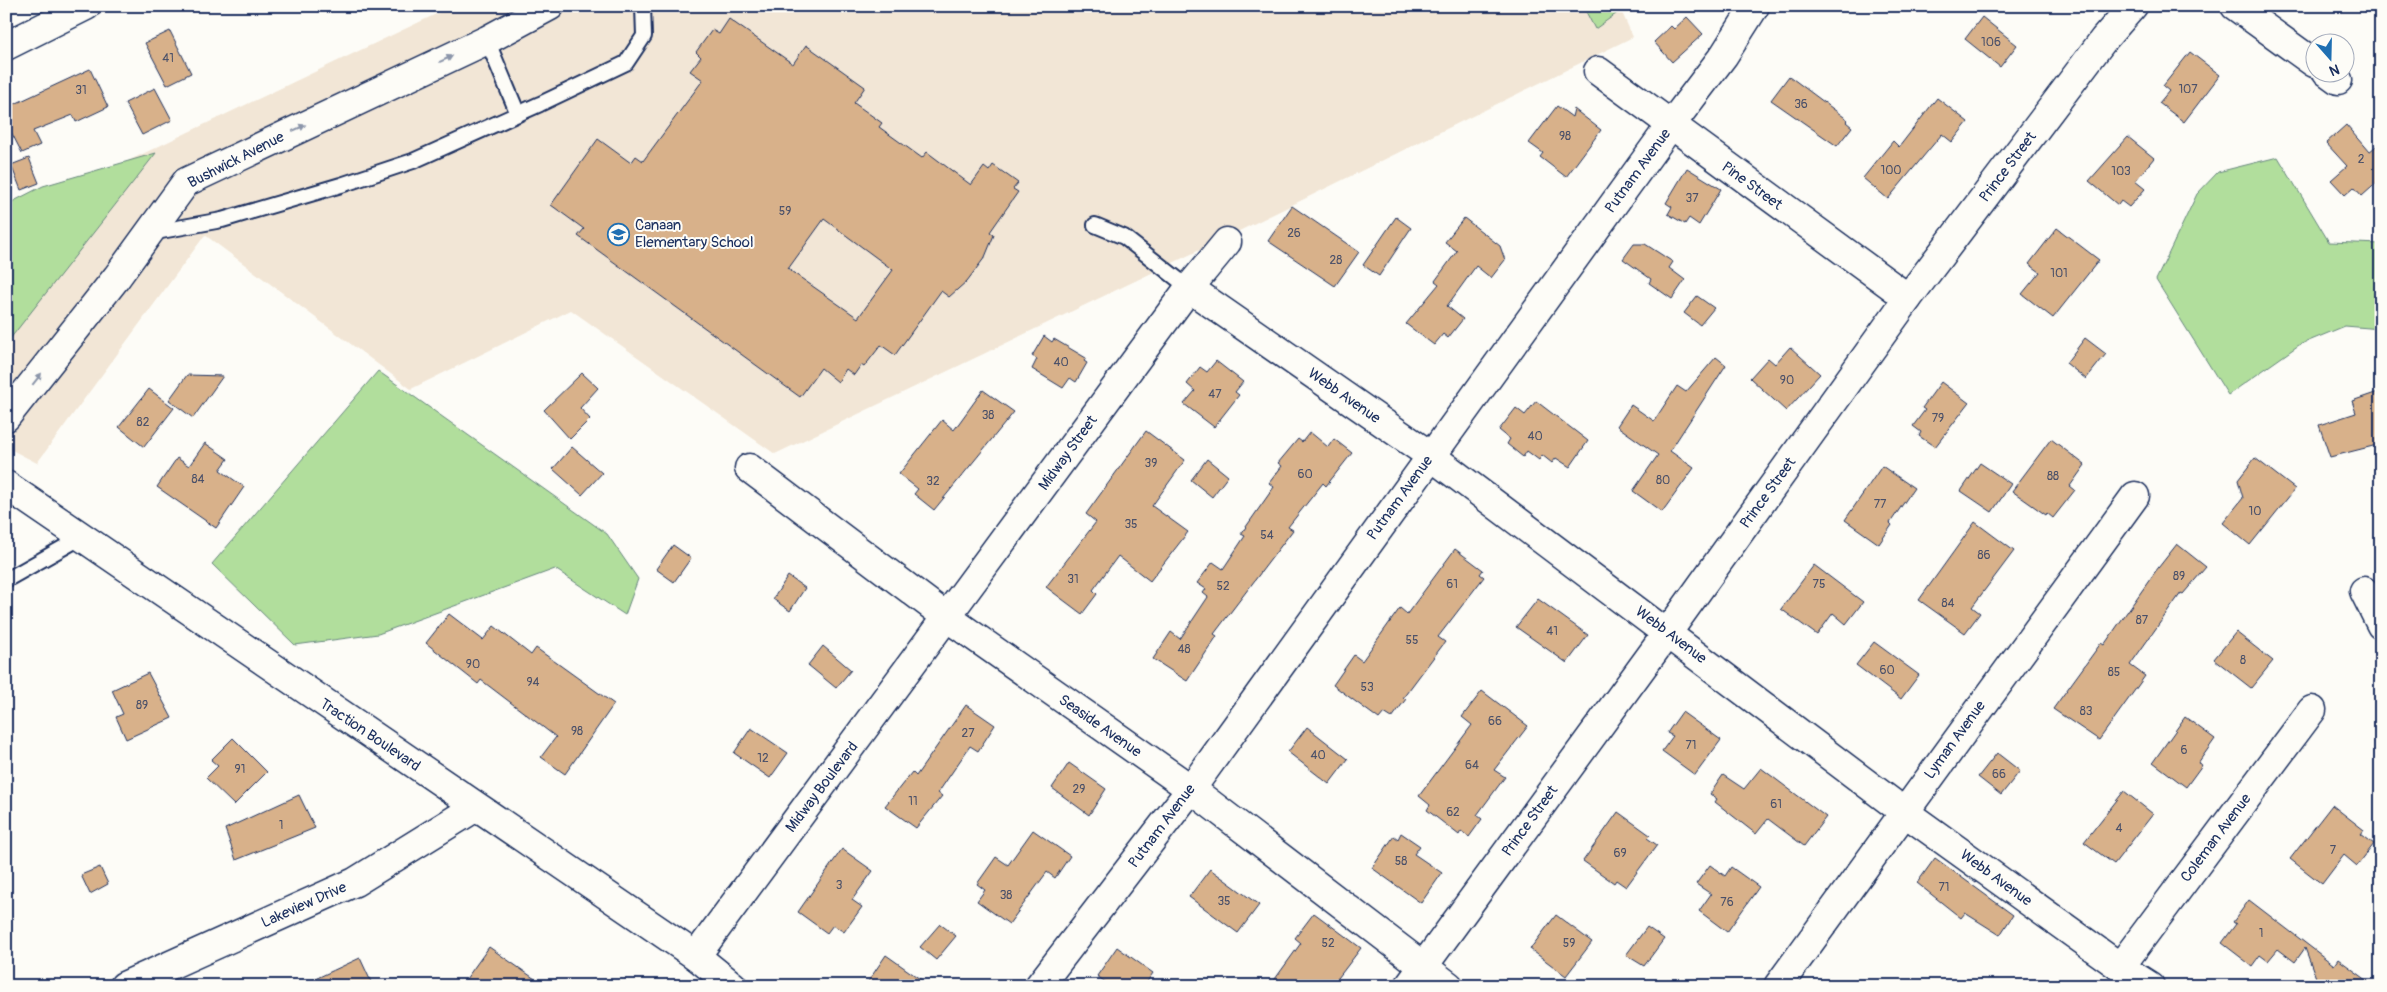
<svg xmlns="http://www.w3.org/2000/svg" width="2387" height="992" viewBox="0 0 2387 992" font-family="Pangolin,sans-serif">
<rect width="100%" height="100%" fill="#fdfcf7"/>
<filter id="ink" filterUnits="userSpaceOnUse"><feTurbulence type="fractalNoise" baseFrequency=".02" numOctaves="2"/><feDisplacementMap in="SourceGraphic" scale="10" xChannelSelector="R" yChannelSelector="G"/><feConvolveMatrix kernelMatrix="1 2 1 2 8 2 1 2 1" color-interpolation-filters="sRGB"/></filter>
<g filter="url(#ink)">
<polygon fill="#f2e6d6" points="453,6 1619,6 1633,37 1233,234 775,454 571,310 411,389 205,235 37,463 6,447 6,219"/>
<g fill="#b1de9c" stroke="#66867d">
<polygon points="1583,6 1627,6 1595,29"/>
<polygon points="156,153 6,344 6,205 43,186"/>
<polygon points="2278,157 2329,242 2381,244 2381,329 2345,326 2299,345 2228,395 2156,280 2197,194 2218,172"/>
<polygon points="378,371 607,534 638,579 625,615 555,569 378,634 295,645 212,564"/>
</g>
<g fill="#d8b18a" stroke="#1b2f5e" fill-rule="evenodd">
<polygon points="1687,17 1703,34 1672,62 1654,42 1671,26 1674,29"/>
<polygon points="1982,17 2017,45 2000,67 1965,39"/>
<path d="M 729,19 L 793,64 L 806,45 L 865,87 L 854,103 L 882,123 L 879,127 L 922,158 L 927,152 L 971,185 L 984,167 L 989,171 L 993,165 L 1018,183 L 1013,189 L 1018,192 L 990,232 L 994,235 L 985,257 L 967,281 L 949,297 L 941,291 L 895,355 L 881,345 L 864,367 L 861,365 L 854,375 L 846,369 L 838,382 L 821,368 L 800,397 L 578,236 L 584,229 L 551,205 L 598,139 L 631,163 L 636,156 L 643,161 L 703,80 L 690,71 L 701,57 L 696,52 L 712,30 L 719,34 ZM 824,219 L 893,270 L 858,318 L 788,269 Z"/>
<polygon points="170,31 191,73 167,85 145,43"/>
<polygon points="2190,52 2220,75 2184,122 2159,103 2169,91 2163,86"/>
<polygon points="90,69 108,107 76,122 73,115 33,131 40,145 22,153 6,122 6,108"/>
<polygon points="1789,76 1848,120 1846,122 1852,127 1837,146 1771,100"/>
<polygon points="155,88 172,120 142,135 125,103"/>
<polygon points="1937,98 1968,122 1952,142 1942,134 1888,199 1863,178 1893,141 1899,147"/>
<polygon points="1557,106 1572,117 1574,109 1601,130 1566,177 1540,157 1543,153 1529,143"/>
<polygon points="2346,125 2369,152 2381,142 2381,179 2362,196 2354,187 2345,195 2331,180 2347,166 2326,143"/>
<polygon points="2128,137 2154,158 2135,181 2145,189 2129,207 2121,201 2118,205 2089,181"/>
<polygon points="29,158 39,183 21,190 11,165"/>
<polygon points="1687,168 1721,189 1699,225 1689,218 1685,224 1668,214 1672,207 1666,203"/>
<polygon points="1292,206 1359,252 1335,286 1268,241"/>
<polygon points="1396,217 1411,228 1379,276 1363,265"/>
<polygon points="1464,218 1500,246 1505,260 1491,278 1476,266 1447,306 1463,319 1448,338 1443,334 1434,345 1406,324 1439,284 1435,281 1457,251 1445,242"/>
<polygon points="2057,228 2099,260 2053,318 2022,294 2040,272 2029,264"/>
<polygon points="1634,244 1645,244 1673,262 1669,268 1685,280 1672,299 1649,283 1651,279 1623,259"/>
<polygon points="1697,296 1714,308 1700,325 1684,313"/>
<polygon points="1044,336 1052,342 1054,339 1086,358 1084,361 1087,363 1076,382 1070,378 1063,388 1032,369 1037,359 1032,356"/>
<polygon points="2085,338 2106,354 2086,379 2066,363"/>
<polygon points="1790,347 1820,374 1786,411 1750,378 1768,358 1775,364"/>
<polygon points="1716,357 1726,365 1670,451 1694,468 1662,512 1633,491 1658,455 1617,426 1631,405 1654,421 1677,386 1686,392"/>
<polygon points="1216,361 1243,382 1235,392 1239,395 1214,427 1184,404 1195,391 1187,384 1200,367 1207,372"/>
<polygon points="582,373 598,388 580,408 590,419 570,439 544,410"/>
<polygon points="187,375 223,376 193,418 169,400"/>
<polygon points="1941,382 1969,403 1935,447 1919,436 1921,432 1913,426 1925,410 1922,408"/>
<polygon points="149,389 174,408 144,447 119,427"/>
<polygon points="983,390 1014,412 934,510 914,494 918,489 899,474 942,420 954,430"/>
<polygon points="2381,391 2381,444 2330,457 2319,425 2356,413 2352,401"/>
<polygon points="1536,401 1588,441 1570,467 1556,458 1552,463 1542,455 1539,460 1527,451 1523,457 1507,444 1510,439 1499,430 1516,408 1525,415"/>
<polygon points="1146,431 1185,460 1152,506 1188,532 1150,581 1118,556 1093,590 1097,594 1082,614 1046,587 1096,522 1086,514"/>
<polygon points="1310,432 1328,447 1334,439 1352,453 1326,486 1323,483 1288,527 1293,530 1214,634 1217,636 1187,681 1153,659 1171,632 1180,639 1208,597 1203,593 1206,589 1197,583 1213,562 1223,569 1245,536 1241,534 1274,487 1269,483 1282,466 1278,463 1298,439 1302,442"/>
<polygon points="2051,439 2085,465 2070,486 2075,490 2053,518 2047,513 2046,515 2012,491"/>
<polygon points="205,443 228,459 220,470 244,487 216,528 157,487 177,458 189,466"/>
<polygon points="572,447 602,473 582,495 553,469"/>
<polygon points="2255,458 2295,489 2250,545 2223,523 2243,498 2238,480"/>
<polygon points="1207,459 1228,476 1212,497 1191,480"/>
<polygon points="1980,463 2011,484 1992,512 1961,491"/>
<polygon points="1882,466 1914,488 1890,523 1892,525 1879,544 1845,520"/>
<polygon points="1975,522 2014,551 1972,607 1980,613 1965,633 1919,600"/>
<polygon points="2177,544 2206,567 2183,594 2181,593 2130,665 2145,676 2099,740 2053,709 2101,643 2104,645 2155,572"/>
<polygon points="673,545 691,558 674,582 656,569"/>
<polygon points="1455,549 1483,570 1480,574 1484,577 1438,637 1445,642 1403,698 1406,699 1392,718 1384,713 1379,719 1333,685 1354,655 1362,661 1400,608 1407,614"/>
<polygon points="1814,565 1863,602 1846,624 1833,613 1817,635 1781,609"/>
<polygon points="788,576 805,588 790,611 773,599"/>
<polygon points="1538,599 1588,635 1567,663 1516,627"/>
<polygon points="449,614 483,640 494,626 531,655 536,648 614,704 565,774 541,757 556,737 481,680 478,684 426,643"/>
<polygon points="2236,632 2273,661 2251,688 2214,659"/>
<polygon points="1874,642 1919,675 1901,699 1856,665"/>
<polygon points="823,646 851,670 836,688 808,665"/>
<polygon points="148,673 172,718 126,739 116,717 123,714 112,690"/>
<polygon points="1482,691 1528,726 1494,770 1505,777 1477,815 1482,819 1469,837 1461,831 1459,835 1427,810 1430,805 1419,796 1472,725 1462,717"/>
<polygon points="966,705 995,725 978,751 970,746 938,793 942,796 916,828 885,806 912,772 916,776"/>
<polygon points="1682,712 1721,740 1695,775 1662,751 1673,736 1667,733"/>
<polygon points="2185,717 2215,739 2198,763 2202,765 2186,787 2153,762"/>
<polygon points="1307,727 1348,759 1329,784 1288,752"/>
<polygon points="751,728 788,753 770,778 734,753"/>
<polygon points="233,738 267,772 234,805 206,778 218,766 211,760"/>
<polygon points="1997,753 2020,771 2001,795 1978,777"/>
<polygon points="1069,763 1106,789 1089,815 1052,788"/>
<polygon points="1761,768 1826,817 1804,846 1768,819 1756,834 1715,802 1717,799 1710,794 1723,775 1744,789"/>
<polygon points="2124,791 2153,814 2114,864 2084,842"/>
<polygon points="299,795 315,828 236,860 225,829"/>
<polygon points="2332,805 2364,830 2361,834 2374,844 2357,866 2344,855 2322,884 2290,859"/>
<polygon points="1618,812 1650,835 1647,838 1657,845 1626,887 1616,880 1614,883 1583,861"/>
<polygon points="1033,830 1070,856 1055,878 1047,872 1009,924 977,901 985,890 977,884 996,857 1008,865"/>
<polygon points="1401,833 1420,846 1414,854 1442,873 1421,903 1372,868 1394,836 1398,839"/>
<polygon points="842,849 873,871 852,900 862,907 844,932 833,925 827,933 798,912"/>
<polygon points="1935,858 2013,915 2000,935 1965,913 1961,918 1917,883"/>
<polygon points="1710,865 1725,876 1731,867 1759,887 1727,932 1699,911 1711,894 1696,884"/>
<polygon points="100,867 108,884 90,894 81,875"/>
<polygon points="1210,869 1259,905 1238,933 1189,897"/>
<polygon points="2249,900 2334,965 2338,959 2375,986 2319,986 2305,948 2295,962 2278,949 2268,961 2260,955 2252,966 2222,943 2236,924 2233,922"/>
<polygon points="1314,913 1361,948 1332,986 1270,986 1301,943 1295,938"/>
<polygon points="1556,915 1592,942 1566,976 1530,949"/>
<polygon points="940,924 956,936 936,960 920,947"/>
<polygon points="1647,927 1664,939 1644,966 1626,955"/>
<polygon points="489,947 545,986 461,986"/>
<polygon points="1117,947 1153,973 1144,986 1111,986 1097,976"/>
<polygon points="886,955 930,986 865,986"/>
<polygon points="360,958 373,986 300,986"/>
</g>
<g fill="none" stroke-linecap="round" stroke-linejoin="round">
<defs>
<g id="lane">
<polyline points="487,40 518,114"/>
<polyline points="1095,225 1124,237 1189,288"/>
<polyline points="150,233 222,220 341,185 413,161 540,104 626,63 644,36 643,6"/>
<polyline points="6,580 82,537"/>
</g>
<g id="street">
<polyline points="2235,6 2314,63"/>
<polyline points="6,46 86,6"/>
<polyline points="1598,71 1908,298"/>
<polyline points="2327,72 2338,80"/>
<polyline points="1189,288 1431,456 1903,811 2120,967 2150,986"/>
<polyline points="6,417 117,277 186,182 487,40 550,6"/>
<polyline points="749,468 948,618 1191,789 1449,986"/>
<polyline points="2364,591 2381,625"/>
<polyline points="696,956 1189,288 1227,242"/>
<polyline points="2120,967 2312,710"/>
<polyline points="124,986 355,882 476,807"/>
<polyline points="1039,986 1191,789 1670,126 1724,55 1755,6"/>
<polyline points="1778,986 2135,496"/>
</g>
<g id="secondary">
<polyline points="6,485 696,956 733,986"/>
<polyline points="1409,986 1668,632 1908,298 2104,39 2133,6"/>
</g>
</defs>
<use href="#lane" stroke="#1b2f5e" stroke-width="18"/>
<use href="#street" stroke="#1b2f5e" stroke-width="31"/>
<use href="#secondary" stroke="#1b2f5e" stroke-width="31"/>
<use href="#lane" stroke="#fdfcf7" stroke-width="14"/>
<use href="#street" stroke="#fdfcf7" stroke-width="28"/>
<use href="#secondary" stroke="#fdfcf7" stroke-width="28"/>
</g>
<defs><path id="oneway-solid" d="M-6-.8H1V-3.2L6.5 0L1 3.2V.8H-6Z" transform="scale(1.25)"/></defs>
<g fill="#8c96aa">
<use href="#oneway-solid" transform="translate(446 59) rotate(-25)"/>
<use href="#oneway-solid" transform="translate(299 128) rotate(-25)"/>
<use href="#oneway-solid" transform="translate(37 379) rotate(-52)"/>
</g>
</g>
<defs>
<symbol id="school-ring" viewBox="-11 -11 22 22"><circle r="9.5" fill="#fdfcf7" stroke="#1f6fb2" stroke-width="1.5"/><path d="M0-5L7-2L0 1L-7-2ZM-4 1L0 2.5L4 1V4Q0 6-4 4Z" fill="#1f6fb2"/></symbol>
</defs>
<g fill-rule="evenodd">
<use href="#school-ring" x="606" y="222" width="25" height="25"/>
</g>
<g text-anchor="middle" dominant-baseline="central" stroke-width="4" stroke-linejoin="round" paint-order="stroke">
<g font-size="12" fill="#4a5069">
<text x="1991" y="42">106</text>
<text x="168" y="58">41</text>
<text x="2188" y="89">107</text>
<text x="81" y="90">31</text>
<text x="1801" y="104">36</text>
<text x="1565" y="136">98</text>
<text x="2361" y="159">2</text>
<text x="1891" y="170">100</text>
<text x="2121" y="171">103</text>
<text x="1692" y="198">37</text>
<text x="785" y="211">59</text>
<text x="1294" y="233">26</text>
<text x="1336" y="260">28</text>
<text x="2059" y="273">101</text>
<text x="1061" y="362">40</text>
<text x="1787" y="380">90</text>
<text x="1215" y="394">47</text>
<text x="988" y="415">38</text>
<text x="1938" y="418">79</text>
<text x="143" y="422">82</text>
<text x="1535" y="436">40</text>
<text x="1151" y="463">39</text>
<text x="1305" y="474">60</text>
<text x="2053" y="476">88</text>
<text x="198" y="479">84</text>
<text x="1663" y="480">80</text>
<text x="933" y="481">32</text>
<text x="1880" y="504">77</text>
<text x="2255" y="511">10</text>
<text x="1131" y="524">35</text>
<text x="1267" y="535">54</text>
<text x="1984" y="555">86</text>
<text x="2179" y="576">89</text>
<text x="1073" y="579">31</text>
<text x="1452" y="584">61</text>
<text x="1819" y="584">75</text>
<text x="1223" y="586">52</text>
<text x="1948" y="603">84</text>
<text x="2142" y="620">87</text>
<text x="1552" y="631">41</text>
<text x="1412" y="640">55</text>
<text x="1184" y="649">48</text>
<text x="2243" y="660">8</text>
<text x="473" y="664">90</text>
<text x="1887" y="670">60</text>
<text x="2114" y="672">85</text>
<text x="533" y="682">94</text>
<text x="1367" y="687">53</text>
<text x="142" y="705">89</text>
<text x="2086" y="711">83</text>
<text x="1495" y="721">66</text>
<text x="577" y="731">98</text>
<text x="968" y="733">27</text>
<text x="1691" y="745">71</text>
<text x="2184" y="750">6</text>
<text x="1318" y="755">40</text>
<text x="763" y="758">12</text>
<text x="1472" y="765">64</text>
<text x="240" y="769">91</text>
<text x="1999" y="774">66</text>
<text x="1079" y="789">29</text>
<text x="913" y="801">11</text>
<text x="1776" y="804">61</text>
<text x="1453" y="812">62</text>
<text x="281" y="825">1</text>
<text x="2119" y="828">4</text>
<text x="2333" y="850">7</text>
<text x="1620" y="853">69</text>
<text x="1401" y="861">58</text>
<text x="839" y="885">3</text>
<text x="1944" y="887">71</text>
<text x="1006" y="895">38</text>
<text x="1224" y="901">35</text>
<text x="1727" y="902">76</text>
<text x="2261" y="933">1</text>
<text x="1328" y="943">52</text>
<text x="1569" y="943">59</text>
</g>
<g font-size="15" fill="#1b2f5e" stroke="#fdfcf7">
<text transform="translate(236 160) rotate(-27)">Bushwick Avenue</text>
<text transform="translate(2008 167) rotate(-53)">Prince Street</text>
<text transform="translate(1638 171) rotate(-54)">Putnam Avenue</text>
<text transform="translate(1752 186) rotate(36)">Pine Street</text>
<text transform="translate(1344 396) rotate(35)">Webb Avenue</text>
<text transform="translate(1068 453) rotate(-54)">Midway Street</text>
<text transform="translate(1768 493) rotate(-54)">Prince Street</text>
<text transform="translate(1400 498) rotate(-54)">Putnam Avenue</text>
<text transform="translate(1671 635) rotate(37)">Webb Avenue</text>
<text transform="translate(1100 726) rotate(35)">Seaside Avenue</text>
<text transform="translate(370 735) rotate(34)">Traction Boulevard</text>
<text transform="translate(1955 740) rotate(-54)">Lyman Avenue</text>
<text transform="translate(822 787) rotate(-53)">Midway Boulevard</text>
<text transform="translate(1530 821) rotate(-54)">Prince Street</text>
<text transform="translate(1162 826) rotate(-53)">Putnam Avenue</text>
<text transform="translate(2216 838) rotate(-53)">Coleman Avenue</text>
<text transform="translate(1996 878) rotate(36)">Webb Avenue</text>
<text transform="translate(304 905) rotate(-24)">Lakeview Drive</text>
</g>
<g font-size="15" fill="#1b2f5e" stroke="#fdfcf7" text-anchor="start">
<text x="635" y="225">Canaan<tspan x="635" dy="17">Elementary School</tspan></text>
</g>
</g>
<rect width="2387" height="992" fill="none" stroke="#fdfcf7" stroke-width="25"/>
<rect x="12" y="12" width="2362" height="967" fill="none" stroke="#1b2f5e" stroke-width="2" filter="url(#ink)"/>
<g transform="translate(2330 58) rotate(160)"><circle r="24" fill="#fdfcf7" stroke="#a3aaba"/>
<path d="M0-4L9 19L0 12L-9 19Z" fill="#1f6fb2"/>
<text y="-8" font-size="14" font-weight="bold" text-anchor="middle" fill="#1b2f5e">N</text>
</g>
</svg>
